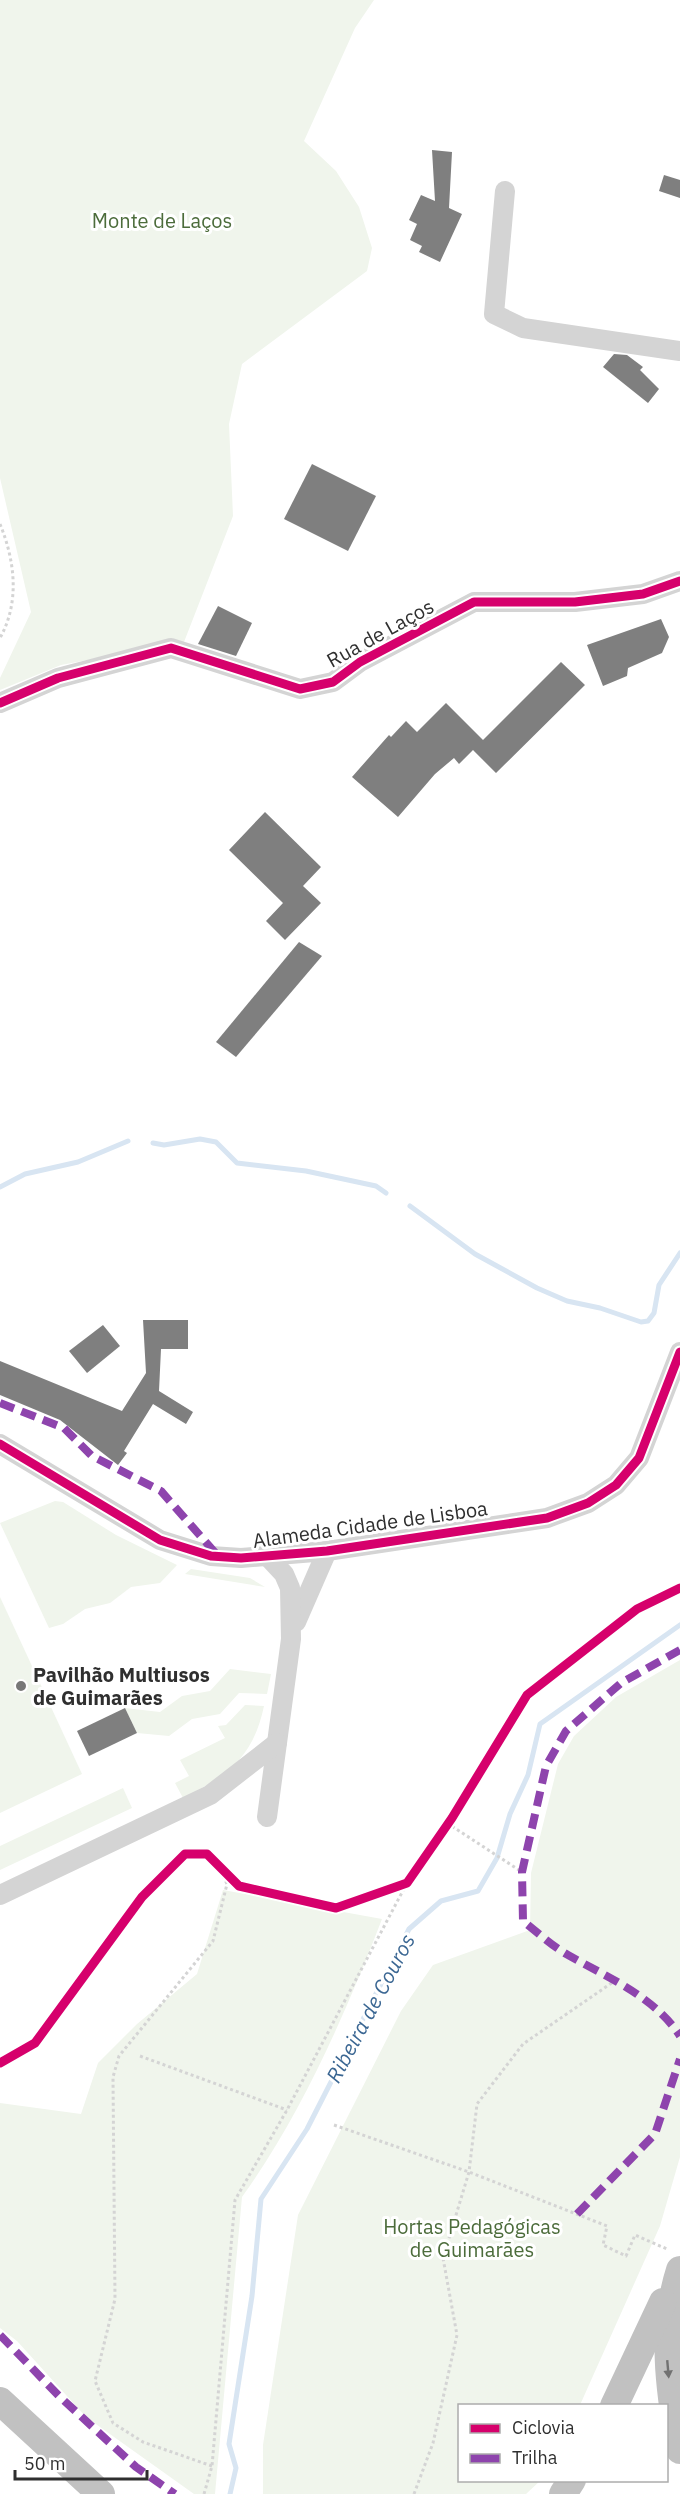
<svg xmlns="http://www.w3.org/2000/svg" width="680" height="2494" viewBox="0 0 680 2494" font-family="'IBM Plex Sans',sans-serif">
<rect width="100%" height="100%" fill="#fff"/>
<g fill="#f0f5ec">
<polygon points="0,0 374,0 355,28 304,141 336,171 359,207 372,248 367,271 242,364 229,424 233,516 184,642 61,665 0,690 0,678 31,612 0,478"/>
<polygon points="55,1501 63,1502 116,1535 177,1565 160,1583 131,1587 110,1603 85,1609 63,1624 49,1628 0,1523"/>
<polygon points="191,1569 250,1578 265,1587 185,1574"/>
<polygon points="0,1597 82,1774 0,1813"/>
<polygon points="680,1660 680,2157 660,2226 580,2405 460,2406 460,2480 540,2481 526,2494 263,2494 263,2445 298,2215 401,2011 433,1965 530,1930 531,1873 558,1764 574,1736 616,1697"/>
<polygon points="230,1669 271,1674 267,1694 239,1693 220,1714 192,1719 169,1736 137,1733 125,1708 160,1712 182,1696 210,1691"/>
<path d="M 245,1705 L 264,1706 C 253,1758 228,1775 183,1798 L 175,1783 L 189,1776 L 180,1760 L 225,1738 L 218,1726 L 226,1725 Z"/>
<polygon points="123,1788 132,1808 0,1870 0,1846"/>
<path d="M 223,1890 L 382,1919 C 346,2013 301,2115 242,2197 L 215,2494 L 194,2494 L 86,2417 L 17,2341 L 0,2328 L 0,2103 L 81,2114 L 98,2063 L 137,2024 L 197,1974 Z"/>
</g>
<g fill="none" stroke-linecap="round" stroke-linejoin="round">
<g stroke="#d8e5f2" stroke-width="5">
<polyline points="153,1143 164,1145 200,1139 216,1142 237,1163 306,1171 376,1186 386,1193"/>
<polyline points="0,1187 25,1174 78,1162 128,1141"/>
<polyline points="410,1206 475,1254 537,1288 567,1301 600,1308 641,1322 648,1321 654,1313 659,1285 680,1253"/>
<polyline points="230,2494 236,2468 229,2444 252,2296 261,2199 307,2129 409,1929 441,1901 478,1891 497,1858 510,1814 528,1775 540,1724 680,1625"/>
</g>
</g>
<g fill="#7f7f7f">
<polygon points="432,150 452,152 449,208 462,214 440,262 419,252 422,246 410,240 417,224 409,220 421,195 435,201"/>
<polygon points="664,175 680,180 680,198 659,191"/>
<polygon points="614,354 627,355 643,367 640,370 659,389 648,403 603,367"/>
<polygon points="312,464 376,496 348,551 284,519"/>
<polygon points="218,606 252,623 236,656 198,644"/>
<polygon points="661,619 669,637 662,653 628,668 627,676 603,686 587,645"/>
<polygon points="561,662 585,685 496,773 473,750 459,764 454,758 435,774 398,817 352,777 389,735 391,737 406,721 417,732 446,703 483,740"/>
<polygon points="265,812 321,867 303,886 321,903 285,940 266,921 283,903 229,850"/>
<polygon points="299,942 322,956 236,1057 216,1042"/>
<polygon points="143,1320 188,1320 188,1349 161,1349 159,1391 193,1412 186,1424 153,1404 124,1451 127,1453 118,1465 60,1420 0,1395 0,1361 122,1411 146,1373"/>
<polygon points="103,1325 120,1346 87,1373 69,1351"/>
<polygon points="125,1708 137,1733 89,1756 77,1731"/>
</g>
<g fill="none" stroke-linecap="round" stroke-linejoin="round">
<g stroke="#d4d4d4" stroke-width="3" stroke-dasharray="3 3" stroke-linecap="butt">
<path d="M 0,524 C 15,561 20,602 0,638"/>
<polyline points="447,1823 522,1872"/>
<polyline points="140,2056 287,2110"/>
<polyline points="334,2125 469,2172 607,2226 603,2245 626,2256 635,2235 667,2249"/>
<polyline points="212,2466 143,2442 113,2423 95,2381 115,2299 113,2077 119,2056 213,1941 227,1884 220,1869"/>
<polyline points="204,2494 212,2466 235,2200 287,2110 407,1883"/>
<polyline points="414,2494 433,2443 457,2335 443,2258 469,2172 477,2104 523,2044 616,1980"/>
</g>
<g stroke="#d4d4d4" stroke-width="20">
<polyline points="505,191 494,314 523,328 680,351"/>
<polyline points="0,703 58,678 171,648 300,689 333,682 360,662 474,602 575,602 643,594 680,581"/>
<polyline points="0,1444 160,1540 211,1556 241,1558 327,1551 547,1518 588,1503 616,1485 639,1458 680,1352"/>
<polyline points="296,1622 327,1551"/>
<polyline points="267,1817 291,1639 290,1588 284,1574 269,1558"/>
<polyline points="0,1895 210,1795 277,1743"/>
</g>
<g stroke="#c1c1c1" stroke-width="28">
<path d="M 680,2270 C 661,2330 669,2388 680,2450"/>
<polyline points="0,2401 101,2494"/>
<polyline points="614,2406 663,2302"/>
<polyline points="563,2494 572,2480"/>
</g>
<g stroke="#8e44ad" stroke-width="8" stroke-dasharray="15 8" stroke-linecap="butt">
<polyline points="0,1403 64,1428 92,1456 161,1491 218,1556"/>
<path d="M 680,1650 L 621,1683 L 566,1731 L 546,1766 L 522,1872 L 523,1921 C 537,1932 552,1946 568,1955 C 607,1977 655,1997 680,2036"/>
<polyline points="577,2214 655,2134 680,2059"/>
<polyline points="0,2335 59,2396 136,2467 175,2494"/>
</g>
<defs>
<g id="cycleway">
<polyline points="0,703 58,678 171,648 300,689 333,682 360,662 474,602 575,602 643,594 680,581"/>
<polyline points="0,1444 160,1540 211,1556 241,1558 327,1551 547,1518 588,1503 616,1485 639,1458 680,1352"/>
<polyline points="0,2063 35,2043 142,1897 185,1854 207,1854 239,1886 336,1908 407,1883 452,1818 527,1695 637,1609 680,1588"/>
</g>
</defs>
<use href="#cycleway" stroke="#fff" stroke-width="13"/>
<use href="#cycleway" stroke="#d6006c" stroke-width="9"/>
</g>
<defs><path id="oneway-solid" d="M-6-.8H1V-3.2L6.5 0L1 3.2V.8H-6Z" transform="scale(1.5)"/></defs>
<use fill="#717171" href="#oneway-solid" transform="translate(668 2369) rotate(85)"/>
<circle fill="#787878" stroke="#fff" stroke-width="2" cx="21" cy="1686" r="6"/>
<g text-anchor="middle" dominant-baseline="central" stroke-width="6" stroke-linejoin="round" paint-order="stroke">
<g font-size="20" fill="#4c6c3b" stroke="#fff">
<text x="162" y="220">Monte de Laços</text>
<text x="472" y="2226">Hortas Pedagógicas<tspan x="472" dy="23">de Guimarães</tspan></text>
</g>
<g font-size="20" fill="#2f2f2f" stroke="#fff">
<text transform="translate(380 633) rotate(-29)">Rua de Laços</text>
<text transform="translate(370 1524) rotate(-8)">Alameda Cidade de Lisboa</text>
</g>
<g font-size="20" font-weight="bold" fill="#2f2f2f" stroke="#fff" text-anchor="start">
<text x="33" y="1674">Pavilhão Multiusos<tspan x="33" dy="23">de Guimarães</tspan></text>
</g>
<g font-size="21" font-style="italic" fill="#3b6793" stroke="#fff">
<text transform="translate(370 2008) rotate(-62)">Ribeira de Couros</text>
</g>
</g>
<rect x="458" y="2404" width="210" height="78" fill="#ffffff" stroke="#acacac" stroke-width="1.5"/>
<rect x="470" y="2424" width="30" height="9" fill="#d6006c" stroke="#acacac" stroke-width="1.5"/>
<text x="512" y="2434" font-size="18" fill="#2f2f2f">Ciclovia</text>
<rect x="470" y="2454" width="30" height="9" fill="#8e44ad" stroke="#acacac" stroke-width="1.5"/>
<text x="512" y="2464" font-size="18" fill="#2f2f2f">Trilha</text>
<path d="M15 2470v9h132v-9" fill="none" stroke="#2f2f2f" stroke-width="3"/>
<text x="24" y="2470" font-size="18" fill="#2f2f2f" stroke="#ffffff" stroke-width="4.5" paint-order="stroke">50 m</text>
</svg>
